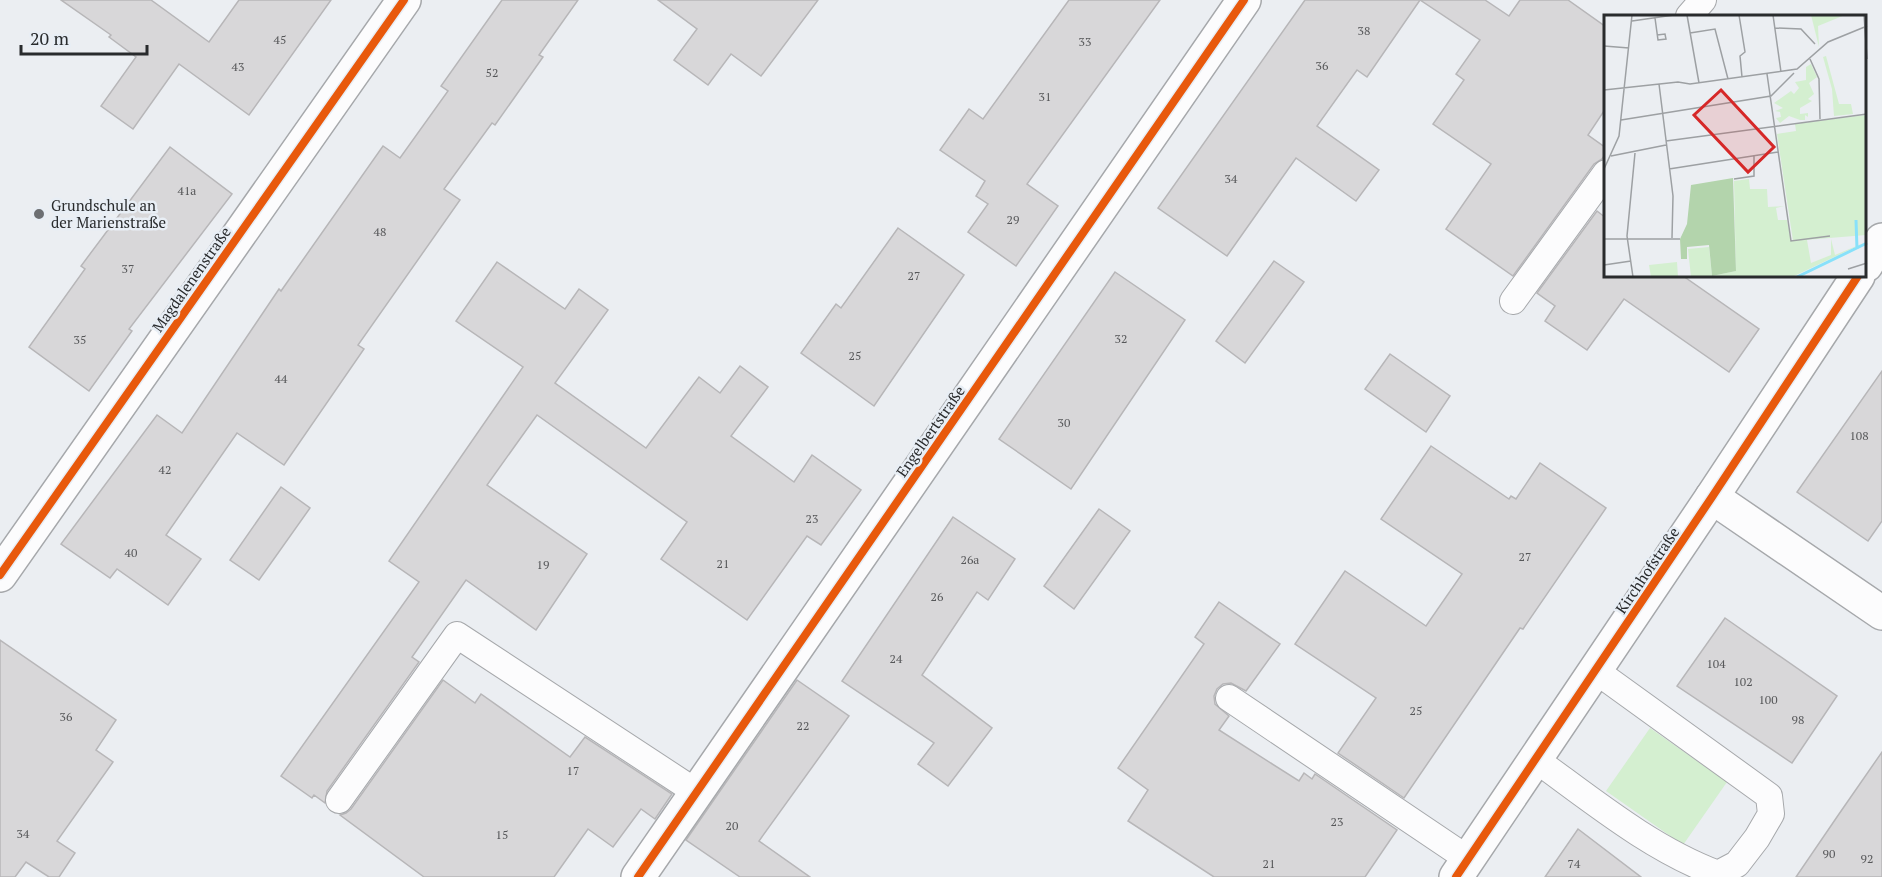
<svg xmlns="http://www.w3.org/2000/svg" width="1882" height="877" viewBox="0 0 1882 877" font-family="'PT Serif',serif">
<rect width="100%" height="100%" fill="#ebeef2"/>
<polygon fill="#d4efd0" points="1650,728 1727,782 1683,845 1606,791"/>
<g fill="#d8d7d9" stroke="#b7b6b8" stroke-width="1.5">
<polygon points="61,0 151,0 209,42 239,0 331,0 249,115 179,64 133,129 101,106 136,57 109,37 111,35"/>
<polygon points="502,0 578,0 539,55 543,57 495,125 492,123 444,189 460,200 358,345 364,349 284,465 237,433 166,535 201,559 168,605 117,569 110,578 61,544 157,415 182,433 279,289 281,291 383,146 400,158 448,91 441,86"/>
<polygon points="658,0 818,0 761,76 731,54 708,85 674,60 697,29"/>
<polygon points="1069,0 1160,0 1027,184 1058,206 1016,266 968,232 988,204 976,196 985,181 940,150 969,109 983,119"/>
<polygon points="1305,0 1485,0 1509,16 1520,0 1568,0 1606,27 1606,108 1588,135 1606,148 1606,153 1602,159 1594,164 1513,276 1446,229 1491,164 1433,124 1464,80 1456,74 1480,40 1420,0 1367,77 1357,70 1317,126 1379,170 1356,201 1296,158 1227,256 1158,208"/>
<polygon points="170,147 232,194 129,329 132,331 89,391 29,347 85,269 81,266"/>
<polygon points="1597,211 1606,218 1606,276 1683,276 1759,329 1729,372 1624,299 1587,350 1545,321 1555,306 1537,293"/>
<polygon points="898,228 964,275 874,406 801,353 836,304 841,308"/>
<polygon points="1274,261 1304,282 1245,363 1216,341"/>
<polygon points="497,262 565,309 579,289 608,310 555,383 646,448 699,377 720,393 740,366 768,387 731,436 794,482 812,455 861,490 821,545 807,536 747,620 661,559 687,522 537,415 487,485 587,554 536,630 466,580 412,657 419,662 327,791 325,803 314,795 312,798 281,776 419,582 389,561 523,367 456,321"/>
<polygon points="1115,272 1185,320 1071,489 999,439"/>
<polygon points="1390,354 1450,396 1426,432 1365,389"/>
<polygon points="1882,371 1882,521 1868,541 1797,492"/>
<polygon points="1431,446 1509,499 1511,496 1516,499 1540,463 1606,508 1523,629 1520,628 1404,798 1338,753 1376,698 1295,644 1345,571 1426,626 1462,574 1381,519"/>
<polygon points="281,487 310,508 259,580 230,560"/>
<polygon points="1099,509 1130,531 1074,609 1044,586"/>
<polygon points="953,517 1015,559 988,600 977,592 922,675 992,728 948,786 918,764 934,743 842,681"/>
<polygon points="1219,602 1280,644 1246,691 1231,683 1223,684 1217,689 1214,696 1215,704 1229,716 1219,730 1299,781 1304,773 1312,779 1315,774 1397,830 1365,877 1214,877 1128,821 1148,790 1118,768 1204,644 1195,637"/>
<polygon points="1725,618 1837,696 1792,763 1677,686"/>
<polygon points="0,640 116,720 96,750 113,762 57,841 75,853 59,877 49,877 26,862 15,877 0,877"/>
<polygon points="443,680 475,703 481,694 570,757 585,737 672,794 655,819 641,809 613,847 588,829 554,877 424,877 340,815 346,813 351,809"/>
<polygon points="797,680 849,716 759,841 810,877 740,877 686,840"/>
<polygon points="1882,752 1882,877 1796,877 1839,814"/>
<polygon points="1578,829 1641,877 1545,877"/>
</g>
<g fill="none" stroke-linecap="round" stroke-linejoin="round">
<defs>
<g id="service">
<polyline points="1689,16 1703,0"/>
<polyline points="1513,301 1606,173"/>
<polyline points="1229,698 1468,859"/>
<path d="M 1535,759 C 1593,801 1651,849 1718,874 L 1737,864 L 1757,838 L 1771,814 L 1769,796 L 1596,671"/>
<polyline points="339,800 457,635 696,792"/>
</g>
<g id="minor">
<polyline points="1866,265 1882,240"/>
<polyline points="1712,497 1882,613"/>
<polyline points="0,575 404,0"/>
<polyline points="638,877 1244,0"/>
<polyline points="1456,877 1712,497 1858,276"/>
</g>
</defs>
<use href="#service" stroke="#a6a8ab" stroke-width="28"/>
<use href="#minor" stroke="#a6a8ab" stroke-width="36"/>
<use href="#service" stroke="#fcfcfd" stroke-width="26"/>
<use href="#minor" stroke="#fcfcfd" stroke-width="33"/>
<defs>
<g id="cycleway">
<polyline points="0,575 404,0"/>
<polyline points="638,877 1244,0"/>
<polyline points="1456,877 1712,497 1858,276"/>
</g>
</defs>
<use href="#cycleway" stroke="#e8eef5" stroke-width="11"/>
<use href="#cycleway" stroke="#e8590c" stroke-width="8"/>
</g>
<circle fill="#6d6f72" stroke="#e8eef5" stroke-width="2" cx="39" cy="214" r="6"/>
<g text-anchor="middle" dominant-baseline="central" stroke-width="5" stroke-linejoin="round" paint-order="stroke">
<g font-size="12" fill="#565759">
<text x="1364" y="30">38</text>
<text x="280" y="39">45</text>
<text x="1085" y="41">33</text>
<text x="1322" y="65">36</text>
<text x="238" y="66">43</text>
<text x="492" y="72">52</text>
<text x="1045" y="96">31</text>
<text x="1231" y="178">34</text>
<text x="187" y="190">41a</text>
<text x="1013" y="219">29</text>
<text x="380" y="231">48</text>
<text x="128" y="268">37</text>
<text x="914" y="275">27</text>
<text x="1121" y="338">32</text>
<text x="80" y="339">35</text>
<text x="855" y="355">25</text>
<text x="281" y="378">44</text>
<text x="1064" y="422">30</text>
<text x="1859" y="435">108</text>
<text x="165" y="469">42</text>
<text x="812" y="518">23</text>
<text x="131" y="552">40</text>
<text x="1525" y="556">27</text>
<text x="970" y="559">26a</text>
<text x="723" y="563">21</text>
<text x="543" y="564">19</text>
<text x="937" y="596">26</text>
<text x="896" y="658">24</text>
<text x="1716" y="663">104</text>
<text x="1743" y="681">102</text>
<text x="1768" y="699">100</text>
<text x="1416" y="710">25</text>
<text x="66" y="716">36</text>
<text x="1798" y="719">98</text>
<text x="803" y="725">22</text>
<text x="573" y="770">17</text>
<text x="1337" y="821">23</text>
<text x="732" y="825">20</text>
<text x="23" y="833">34</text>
<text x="502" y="834">15</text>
<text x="1829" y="853">90</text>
<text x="1867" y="858">92</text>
<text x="1269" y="863">21</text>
<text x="1574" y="863">74</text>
</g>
<g font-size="15" fill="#292b2d" stroke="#e8eef5" text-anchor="start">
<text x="51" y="205">Grundschule an<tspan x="51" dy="17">der Marienstraße</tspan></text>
</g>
<g font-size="15" fill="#292b2d" stroke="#e8eef5">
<text transform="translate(191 279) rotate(-55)">Magdalenenstraße</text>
<text transform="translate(930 431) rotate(-55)">Engelbertstraße</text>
<text transform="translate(1647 570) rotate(-56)">Kirchhofstraße</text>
</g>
</g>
<g transform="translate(1604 15)">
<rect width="262" height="262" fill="#ebeef2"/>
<path d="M 207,0 L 241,0 L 214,11 L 215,32 ZM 222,41 L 235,89 L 247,89 L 249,99 L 230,101 L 228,74 L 219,42 ZM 207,49 L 213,62 L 205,68 L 210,79 L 204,84 L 208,86 L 196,93 L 196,99 L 204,98 L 204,102 L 201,100 L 201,105 L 196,105 L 185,101 L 176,108 L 172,103 L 177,102 L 176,97 L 171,96 L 179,93 L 170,88 L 187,76 L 190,79 L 195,73 L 191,67 L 202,65 L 202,52 ZM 262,100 L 262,220 L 189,226 L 173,119 L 192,116 L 191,109 ZM 145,164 L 146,174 L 163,174 L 164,192 L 180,191 L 172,193 L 174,205 L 183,205 L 187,226 L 203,225 L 207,248 L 227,240 L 227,224 L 231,240 L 262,227 L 188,262 L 87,262 L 84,234 L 105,232 L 108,261 L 132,256 L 130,166 ZM 73,247 L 74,262 L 47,262 L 45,250 Z" fill="#d4efd0"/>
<path d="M 129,163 L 132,256 L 108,261 L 105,230 L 83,232 L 83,244 L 77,244 L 76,224 L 83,209 L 87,170 Z" fill="#b3d4ac"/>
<path fill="none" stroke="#88e1fa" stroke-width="3" d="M 252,205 L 253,234M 193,262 L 263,228"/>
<path fill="none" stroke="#9da0a3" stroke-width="1.5" d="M 83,0 L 95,68M 135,0 L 141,37 L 136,41 L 138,62M 169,0 L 177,57M 260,0 L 263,44M 51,3 L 54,25 L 62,24 L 61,19 L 53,20M 28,6 L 70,0M 171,13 L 197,14 L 211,29M 86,18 L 111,14 L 124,64M 0,31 L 25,33M 206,44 L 215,64 L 216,104M 163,59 L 187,226 L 226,221M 55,69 L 69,181 L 68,223M 0,75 L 74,67 L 86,69 L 193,54 L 224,27 L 263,11M 17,105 L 167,81 L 190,58M 62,126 L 263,99M 7,141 L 62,130M 0,154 L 15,121 L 28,0M 65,154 L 174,137M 130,164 L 150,161 L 150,141M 0,224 L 76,224M 0,250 L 27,246M 244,254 L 263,248M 29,262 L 23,221 L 31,138"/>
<path fill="#d62828" fill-opacity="0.15" stroke="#d62828" stroke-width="3" d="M 117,75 L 170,132 L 144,157 L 90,100 Z"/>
<rect width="262" height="262" fill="none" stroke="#292b2d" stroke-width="3"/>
</g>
<path d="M21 45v9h126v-9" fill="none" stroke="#292b2d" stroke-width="3"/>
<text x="30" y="45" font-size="18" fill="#292b2d" stroke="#e8eef5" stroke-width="4.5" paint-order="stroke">20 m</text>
</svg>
